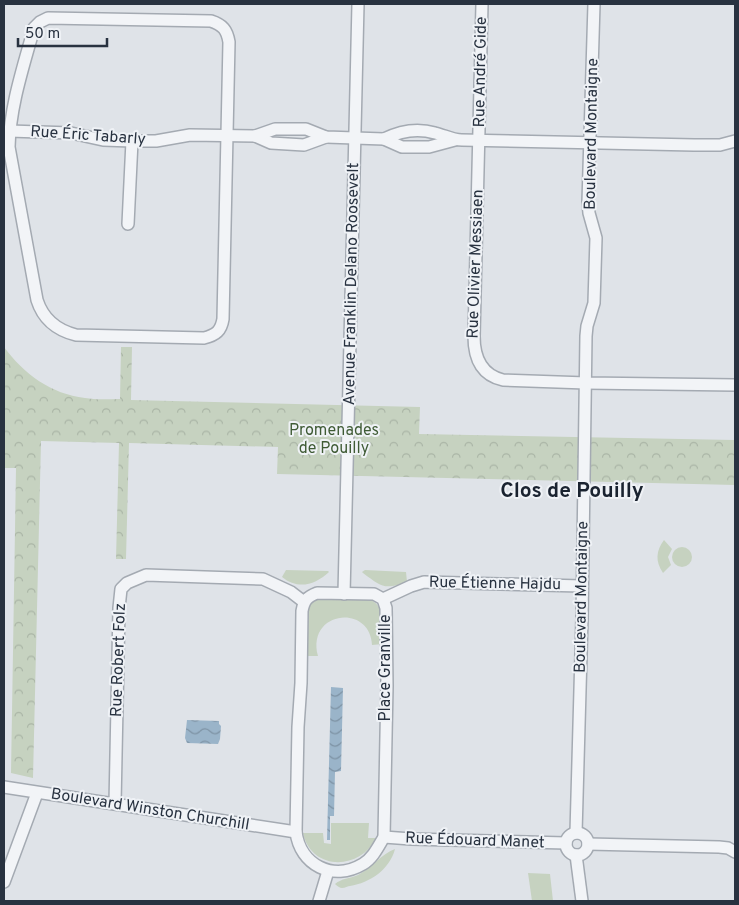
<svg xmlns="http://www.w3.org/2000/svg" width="739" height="905" viewBox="0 0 739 905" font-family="Overpass,sans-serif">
<defs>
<pattern id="forest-crowns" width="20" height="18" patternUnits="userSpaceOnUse" patternTransform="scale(1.25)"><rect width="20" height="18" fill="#c6d2c0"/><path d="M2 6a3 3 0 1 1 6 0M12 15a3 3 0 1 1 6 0" fill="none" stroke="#aab5a6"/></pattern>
<pattern id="water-waves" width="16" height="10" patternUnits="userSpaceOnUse" patternTransform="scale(1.25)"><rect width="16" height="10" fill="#9ab4c9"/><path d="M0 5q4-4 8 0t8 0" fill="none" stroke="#7e93a5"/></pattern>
</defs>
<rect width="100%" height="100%" fill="#dfe3e8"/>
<g fill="#c6d2c0">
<path d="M 664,540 L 672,549 L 668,557 L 671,565 L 663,573 C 655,561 656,551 664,540 Z"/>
<circle cx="682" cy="557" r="10"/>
<path d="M 286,570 L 328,571 L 329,572 C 315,585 298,590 282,577 Z"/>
<path d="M 365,570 L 406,572 L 407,582 C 384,590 382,587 363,573 L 362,572 Z"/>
<path d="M 321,598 L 371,600 C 387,608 382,629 383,644 L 372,645 C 370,603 306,611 318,656 L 308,656 L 308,681 L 304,680 L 308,607 L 315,600 Z"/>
<path d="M 331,823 L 369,823 L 368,838 L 376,838 C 360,871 311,871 303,833 L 323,833 L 324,843 L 331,844 Z"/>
<path d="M 395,849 C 390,869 370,883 350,886 C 348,886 345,888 342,888 C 340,888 337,886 335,884 C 342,878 349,879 358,875 C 372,868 381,854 395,849 Z"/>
<polygon points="528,873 550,874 553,901 532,901"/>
</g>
<path fill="url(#forest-crowns)" d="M 4,347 C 24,374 51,394 85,398 C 96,400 108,399 120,399 L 121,347 L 132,347 L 131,400 L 420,407 L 419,434 L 735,440 L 735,485 L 277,474 L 278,447 L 129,443 L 126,559 L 116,559 L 119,443 L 41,441 L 33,778 L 11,773 L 16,468 L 4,468 Z"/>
<g fill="url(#water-waves)">
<polygon points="331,687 343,688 341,771 335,772 334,816 330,816 330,840 327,840"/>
<polygon points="187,720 219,721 219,724 221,726 220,739 218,744 187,743 185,738"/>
</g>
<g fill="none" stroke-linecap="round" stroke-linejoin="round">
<defs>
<g id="street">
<path d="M 482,4 L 474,336 C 474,357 481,375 503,380 L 586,383 L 735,385"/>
<path d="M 48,18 L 211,21 C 223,25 227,30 229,42 L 223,319 C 221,331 216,335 204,338 L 76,335 C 56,330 43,319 37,300 L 9,147 C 10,106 23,68 34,28 L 40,22 Z"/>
<polyline points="9,131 71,133 103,140 132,141 156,141 190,135 255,136 271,143 304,145 326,137"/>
<polyline points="255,136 275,129 306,129 326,137 384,139 402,147 429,147 455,140"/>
<path d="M 384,139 C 400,131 418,128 435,133 C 444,135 452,140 462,140 L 694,145 L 720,145 L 735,141"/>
<polyline points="128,224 132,141"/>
<path d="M 317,593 L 374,594 L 383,599 L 386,608 L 387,686 L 384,837 C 378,847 373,858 363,864 C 333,882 300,865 296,832 L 298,727 L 301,683 L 302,611 C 304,600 307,597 317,593 Z"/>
<polyline points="344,594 358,4"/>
<polyline points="383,599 411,586 424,582 582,586"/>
<polyline points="4,787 296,832"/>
<polyline points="115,804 119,608 121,589 127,583 146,575 263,579 291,592 304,602"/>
<polyline points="576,833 582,618 586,336 587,326 594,303 596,238 589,213 588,202 594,4"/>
<circle cx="577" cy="844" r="11"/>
<polyline points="384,837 411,839 566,843"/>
<polyline points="588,844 719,847 728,848 735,852"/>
<polyline points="576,855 582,901"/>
<polyline points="4,882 37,793"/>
<polyline points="319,901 328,871"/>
</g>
</defs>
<use href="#street" stroke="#a4aab2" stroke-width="14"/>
<use href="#street" stroke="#f2f4f7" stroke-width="11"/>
</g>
<g text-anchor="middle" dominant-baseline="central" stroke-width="4" stroke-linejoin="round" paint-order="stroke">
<g font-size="16" fill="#283240" stroke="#eff2f6">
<text transform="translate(481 72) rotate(-89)">Rue André Gide</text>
<text transform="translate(592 134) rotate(-89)">Boulevard Montaigne</text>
<text transform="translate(88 136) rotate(4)">Rue Éric Tabarly</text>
<text transform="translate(476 264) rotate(-88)">Rue Olivier Messiaen</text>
<text transform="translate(352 284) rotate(-89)">Avenue Franklin Delano Roosevelt</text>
<text transform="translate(495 584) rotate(1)">Rue Étienne Hajdu</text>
<text transform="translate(582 597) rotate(-89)">Boulevard Montaigne</text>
<text transform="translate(119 660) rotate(-88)">Rue Robert Folz</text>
<text transform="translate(386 668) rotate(-90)">Place Granville</text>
<text transform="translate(150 810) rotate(9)">Boulevard Winston Churchill</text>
<text transform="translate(475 841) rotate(2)">Rue Édouard Manet</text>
</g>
<g font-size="16" fill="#3f5b35" stroke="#eff2f6">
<text x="334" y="431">Promenades<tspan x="334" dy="18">de Pouilly</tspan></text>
</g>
<g font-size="21" font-weight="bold" fill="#1a2330" stroke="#eff2f6">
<text x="572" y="491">Clos de Pouilly</text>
</g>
</g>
<rect width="739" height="905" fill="none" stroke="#283240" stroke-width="10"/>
<path d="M18 38v8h89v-8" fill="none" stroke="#283240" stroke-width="2.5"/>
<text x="25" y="38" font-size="15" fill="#283240" stroke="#eff2f6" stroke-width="4" paint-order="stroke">50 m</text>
</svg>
